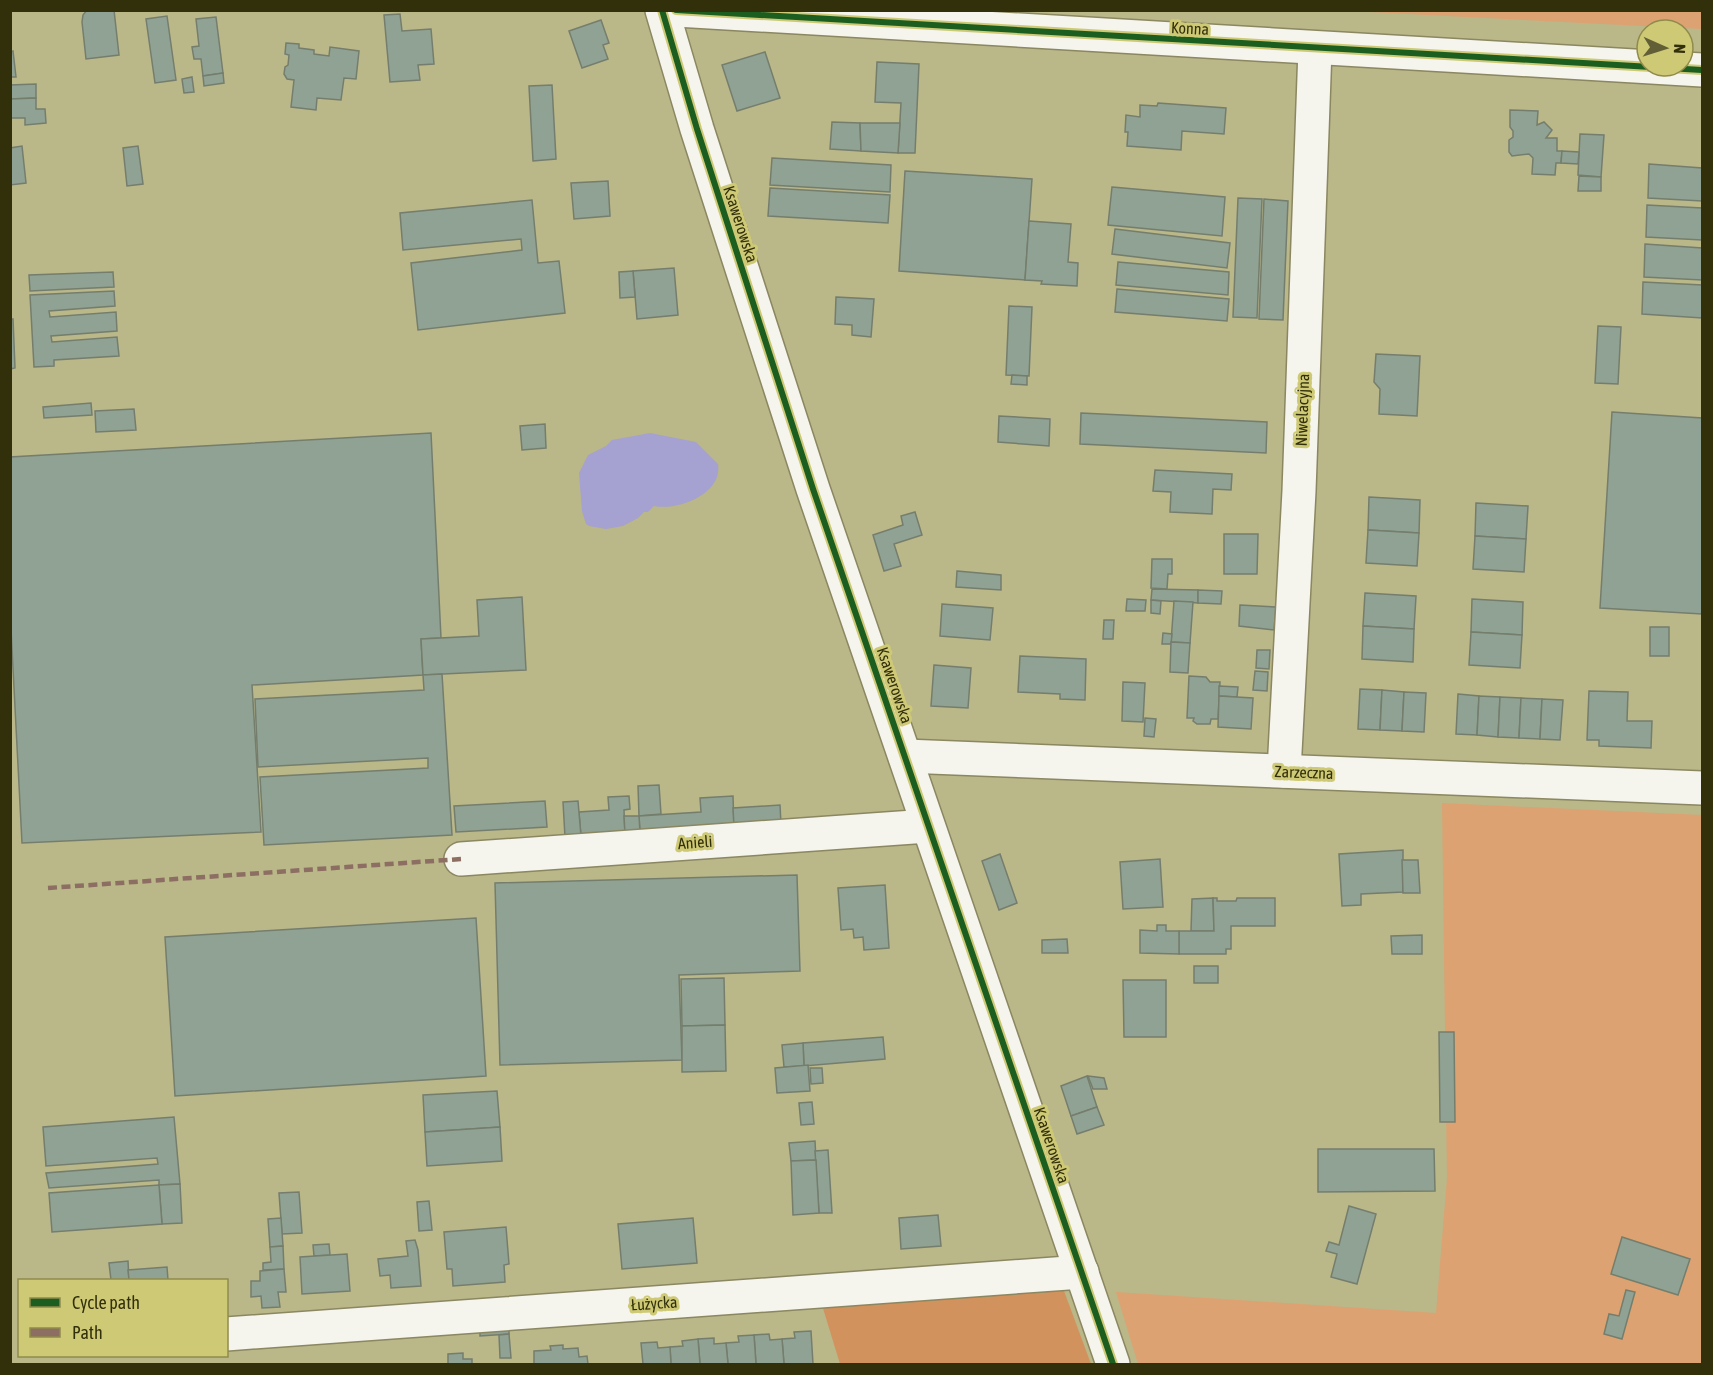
<svg xmlns="http://www.w3.org/2000/svg" width="1713" height="1375" viewBox="0 0 1713 1375" font-family="'Asap Condensed',sans-serif">
<rect width="100%" height="100%" fill="#bab789"/>
<g fill="#dda271">
<polygon points="1350,11 1702,11 1702,29"/>
<polygon points="1442,803 1702,815 1702,1364 1138,1364 1116,1292 1436,1313 1447,1178"/>
</g>
<polygon fill="#d1925d" points="1064,1291 1091,1364 840,1364 822,1305"/>
<path fill="#a5a1d0" d="M 650,433 L 696,442 L 718,464 C 723,494 678,511 654,506 L 648,512 L 644,512 L 638,518 L 623,526 L 606,529 L 589,526 L 586,524 L 582,511 L 579,473 L 588,455 L 606,446 L 612,440 Z"/>
<g fill="#90a293" stroke="#757e6d" stroke-width="1.5">
<polygon points="87,10 114,10 119,55 86,59 82,22 83,15"/>
<polygon points="400,14 402,31 431,29 434,64 418,65 420,80 390,82 384,15"/>
<polygon points="167,16 176,80 155,83 146,19"/>
<polygon points="216,17 223,73 203,76 201,59 194,59 192,47 199,46 196,19"/>
<polygon points="601,20 609,43 603,45 608,59 582,68 569,31"/>
<polygon points="286,43 299,44 299,48 314,50 314,54 329,56 330,47 359,51 356,79 344,78 341,100 317,98 316,110 291,107 294,80 287,79 284,74 285,67 288,65 289,55 285,54"/>
<polygon points="13,51 16,77 10,77 10,52"/>
<polygon points="765,52 780,98 737,111 722,65"/>
<polygon points="877,62 919,64 915,153 898,153 901,103 875,102"/>
<polygon points="223,73 224,83 204,86 203,76"/>
<polygon points="192,77 194,92 184,93 182,79"/>
<polygon points="36,84 36,98 10,99 10,85"/>
<polygon points="552,85 556,159 533,161 529,86"/>
<polygon points="36,98 36,109 45,109 46,123 25,125 25,118 10,118 10,99"/>
<polygon points="1158,103 1226,108 1224,134 1182,131 1181,150 1127,146 1128,132 1125,132 1126,115 1140,117 1140,105 1157,106"/>
<polygon points="1510,110 1538,111 1537,125 1544,122 1552,130 1546,138 1557,138 1557,151 1562,151 1561,163 1556,163 1555,175 1532,174 1533,158 1529,154 1512,156 1509,152 1509,140 1513,137 1513,131 1510,127"/>
<polygon points="832,122 860,123 861,151 830,149"/>
<polygon points="860,123 900,123 898,153 861,151"/>
<polygon points="1580,134 1604,135 1601,177 1578,175"/>
<polygon points="22,146 26,183 10,185 10,148"/>
<polygon points="138,146 143,184 127,186 123,148"/>
<polygon points="1562,151 1579,152 1578,164 1561,163"/>
<polygon points="772,158 891,165 890,192 770,185"/>
<polygon points="1649,164 1702,168 1702,201 1648,198"/>
<polygon points="905,171 1032,179 1025,280 899,271"/>
<polygon points="1579,176 1601,177 1601,191 1578,191"/>
<polygon points="608,181 610,216 574,219 571,183"/>
<polygon points="1112,187 1225,197 1222,236 1108,225"/>
<polygon points="770,188 890,195 888,223 768,216"/>
<polygon points="1238,198 1262,199 1257,318 1233,317"/>
<polygon points="1264,199 1288,201 1283,320 1259,319"/>
<polygon points="532,200 538,263 559,261 565,313 418,330 411,263 522,250 521,239 403,250 400,213"/>
<polygon points="1647,205 1702,208 1702,240 1646,237"/>
<polygon points="1029,221 1071,224 1068,262 1078,263 1077,286 1041,284 1042,281 1025,280"/>
<polygon points="1115,229 1230,243 1227,268 1112,254"/>
<polygon points="1645,244 1702,248 1702,280 1644,277"/>
<polygon points="1118,262 1229,272 1228,295 1116,285"/>
<polygon points="674,268 678,315 637,319 633,271"/>
<polygon points="633,271 635,297 620,298 619,272"/>
<polygon points="113,272 114,287 30,291 29,275"/>
<polygon points="1643,282 1702,285 1702,318 1642,314"/>
<polygon points="1117,289 1229,299 1227,321 1115,312"/>
<polygon points="114,291 115,306 49,311 50,317 116,312 117,331 51,336 52,342 117,337 119,356 54,360 54,366 34,367 30,295"/>
<polygon points="836,297 874,299 871,337 852,335 852,325 835,324"/>
<polygon points="1009,306 1032,307 1029,376 1006,375"/>
<polygon points="10,319 13,319 15,368 10,369"/>
<polygon points="1598,326 1621,327 1618,384 1595,383"/>
<polygon points="1376,354 1420,356 1417,416 1379,414 1380,389 1374,382"/>
<polygon points="1012,375 1027,376 1027,385 1011,384"/>
<polygon points="91,403 92,415 44,418 43,407"/>
<polygon points="134,409 136,430 96,432 95,411"/>
<polygon points="1612,412 1702,418 1702,614 1600,608"/>
<polygon points="1081,413 1267,422 1266,453 1080,444"/>
<polygon points="999,416 1050,419 1049,446 998,442"/>
<polygon points="545,424 546,448 522,450 520,426"/>
<polygon points="431,433 441,638 421,639 423,675 252,685 261,832 22,843 10,610 10,457"/>
<polygon points="1155,470 1232,474 1231,490 1213,489 1212,514 1170,512 1171,492 1153,491"/>
<polygon points="1369,497 1420,500 1419,533 1368,530"/>
<polygon points="1476,503 1528,506 1526,539 1475,536"/>
<polygon points="915,512 922,535 894,544 901,566 884,571 873,535 903,525 901,516"/>
<polygon points="1368,530 1419,533 1417,566 1366,563"/>
<polygon points="1224,534 1258,534 1257,574 1224,574"/>
<polygon points="1475,536 1526,539 1524,572 1473,569"/>
<polygon points="1152,559 1172,559 1172,574 1168,574 1167,589 1151,588"/>
<polygon points="957,571 1001,575 1001,590 956,587"/>
<polygon points="1152,589 1198,590 1198,603 1151,600"/>
<polygon points="1198,590 1222,591 1221,604 1198,603"/>
<polygon points="1365,593 1416,596 1414,629 1363,626"/>
<polygon points="522,597 526,670 423,675 421,639 479,636 477,600"/>
<polygon points="1127,599 1146,600 1145,611 1126,611"/>
<polygon points="1472,599 1523,602 1522,635 1471,632"/>
<polygon points="1151,600 1161,601 1160,614 1151,613"/>
<polygon points="1174,601 1193,602 1190,643 1171,642"/>
<polygon points="942,604 993,608 990,640 940,636"/>
<polygon points="1240,605 1276,607 1274,630 1239,626"/>
<polygon points="1104,620 1114,620 1113,639 1103,639"/>
<polygon points="1363,626 1414,629 1413,662 1362,659"/>
<rect x="1650" y="627" width="19" height="29"/>
<polygon points="1471,632 1522,635 1520,668 1469,665"/>
<polygon points="1163,633 1172,634 1171,644 1162,644"/>
<polygon points="1171,642 1190,643 1188,673 1170,672"/>
<polygon points="1257,650 1270,650 1269,669 1256,668"/>
<polygon points="1020,656 1086,659 1085,700 1060,699 1060,694 1018,692"/>
<polygon points="934,665 971,668 968,708 931,706"/>
<polygon points="1255,671 1268,672 1267,691 1253,690"/>
<polygon points="442,674 452,835 264,845 260,777 428,768 428,758 258,767 255,699 424,690 423,675"/>
<polygon points="1189,676 1206,677 1210,682 1220,682 1218,719 1211,719 1210,724 1197,724 1193,721 1194,718 1187,718"/>
<polygon points="1123,682 1145,683 1143,722 1122,721"/>
<polygon points="1219,686 1238,687 1237,697 1219,696"/>
<polygon points="1360,689 1382,690 1380,730 1358,729"/>
<polygon points="1382,690 1404,692 1402,731 1380,730"/>
<polygon points="1589,691 1628,692 1627,721 1652,721 1651,748 1599,746 1599,740 1587,740"/>
<polygon points="1404,692 1426,693 1424,732 1402,731"/>
<polygon points="1458,694 1479,696 1477,735 1456,734"/>
<polygon points="1219,696 1253,698 1251,729 1218,727"/>
<polygon points="1479,696 1500,697 1498,737 1477,735"/>
<polygon points="1500,697 1521,698 1519,738 1498,737"/>
<polygon points="1521,698 1542,699 1540,739 1519,738"/>
<polygon points="1542,699 1563,700 1560,740 1540,739"/>
<polygon points="1145,718 1156,719 1154,737 1144,736"/>
<polygon points="659,785 661,814 639,816 638,786"/>
<polygon points="629,796 630,809 624,810 625,834 581,836 579,812 609,810 608,797"/>
<polygon points="733,796 734,827 640,832 639,816 701,812 700,798"/>
<polygon points="545,801 547,827 456,832 454,806"/>
<polygon points="578,801 581,836 565,837 563,802"/>
<polygon points="780,805 781,824 734,827 733,808"/>
<polygon points="624,816 639,816 640,832 625,834"/>
<polygon points="1403,850 1403,892 1361,894 1361,905 1342,906 1339,854"/>
<polygon points="1000,854 1017,903 999,910 982,861"/>
<polygon points="1160,859 1163,907 1123,909 1120,862"/>
<polygon points="1402,860 1418,860 1420,893 1403,893"/>
<polygon points="797,875 800,971 679,975 682,1060 500,1065 495,883"/>
<polygon points="885,885 889,948 864,950 863,937 854,938 853,929 841,930 838,888"/>
<polygon points="1213,898 1214,931 1191,931 1192,899"/>
<polygon points="1213,898 1217,898 1217,901 1236,901 1237,898 1275,898 1275,926 1231,926 1231,949 1226,949 1226,954 1179,954 1179,931 1214,931"/>
<polygon points="476,918 486,1076 175,1096 165,937"/>
<polygon points="1157,925 1166,925 1166,931 1179,931 1179,954 1140,953 1140,930 1157,931"/>
<polygon points="1422,935 1422,954 1392,954 1391,936"/>
<polygon points="1067,939 1068,953 1042,953 1042,940"/>
<rect x="1194" y="966" width="24" height="17"/>
<polygon points="724,978 725,1025 682,1026 681,979"/>
<polygon points="1123,980 1166,980 1166,1037 1124,1037"/>
<polygon points="725,1025 726,1071 682,1072 682,1026"/>
<polygon points="1439,1032 1454,1032 1455,1122 1440,1122"/>
<polygon points="883,1037 885,1059 804,1066 803,1043"/>
<polygon points="803,1043 804,1066 784,1067 782,1045"/>
<polygon points="808,1065 810,1091 777,1093 775,1068"/>
<polygon points="810,1068 822,1068 823,1083 811,1084"/>
<polygon points="1087,1076 1097,1107 1071,1116 1061,1086"/>
<polygon points="1088,1076 1104,1078 1107,1089 1093,1089"/>
<polygon points="497,1091 500,1127 425,1132 423,1095"/>
<polygon points="812,1102 814,1124 801,1125 799,1103"/>
<polygon points="1097,1107 1104,1125 1077,1134 1071,1116"/>
<polygon points="174,1117 180,1184 159,1185 159,1180 49,1188 46,1173 158,1164 157,1158 46,1166 43,1127"/>
<polygon points="500,1127 502,1161 427,1166 425,1132"/>
<polygon points="815,1141 816,1160 791,1161 789,1143"/>
<polygon points="1318,1149 1434,1149 1435,1191 1318,1192"/>
<polygon points="828,1150 832,1213 819,1213 815,1151"/>
<polygon points="816,1160 819,1213 793,1215 791,1161"/>
<polygon points="180,1184 182,1223 162,1224 159,1185"/>
<polygon points="159,1185 162,1224 52,1232 49,1193"/>
<polygon points="299,1192 302,1233 282,1234 279,1193"/>
<polygon points="429,1201 432,1230 419,1231 417,1202"/>
<polygon points="1349,1206 1376,1214 1357,1284 1331,1277 1337,1254 1326,1251 1329,1242 1339,1245"/>
<polygon points="938,1215 941,1246 901,1249 899,1218"/>
<polygon points="281,1218 283,1246 270,1247 268,1219"/>
<polygon points="693,1218 697,1263 622,1269 618,1224"/>
<polygon points="506,1227 509,1264 504,1265 505,1282 453,1286 452,1269 447,1269 444,1232"/>
<polygon points="1622,1237 1690,1259 1678,1295 1611,1274"/>
<polygon points="415,1240 418,1250 421,1286 391,1288 390,1275 380,1276 378,1259 408,1256 406,1241"/>
<polygon points="329,1244 330,1255 314,1256 313,1245"/>
<polygon points="283,1246 284,1269 263,1270 263,1263 271,1262 270,1247"/>
<polygon points="347,1254 350,1291 302,1294 300,1257"/>
<polygon points="128,1261 129,1280 111,1280 109,1263"/>
<polygon points="167,1267 168,1280 129,1280 128,1270"/>
<polygon points="284,1269 286,1292 278,1292 280,1307 262,1308 261,1296 251,1297 251,1281 260,1281 260,1271"/>
<polygon points="1626,1290 1635,1292 1622,1339 1604,1334 1609,1314 1619,1316"/>
<polygon points="509,1326 509,1334 480,1336 480,1328"/>
<polygon points="811,1331 813,1364 784,1364 782,1339 795,1338 794,1332"/>
<polygon points="509,1334 511,1358 500,1358 499,1335"/>
<polygon points="769,1334 770,1340 782,1339 784,1364 756,1364 754,1335"/>
<polygon points="754,1335 756,1364 728,1364 726,1343 739,1342 738,1336"/>
<polygon points="714,1338 714,1344 726,1343 728,1364 700,1364 698,1339"/>
<polygon points="698,1339 700,1364 671,1364 670,1347 683,1346 682,1341"/>
<polygon points="657,1342 658,1348 670,1347 671,1364 643,1364 641,1343"/>
<polygon points="563,1345 563,1349 578,1348 579,1357 587,1356 588,1364 534,1364 534,1351 551,1350 550,1346"/>
<polygon points="463,1353 463,1359 472,1359 472,1364 448,1364 448,1354"/>
</g>
<g fill="none" stroke-linecap="round" stroke-linejoin="round">
<defs>
<g id="minor">
<polyline points="662,10 697,129 813,489 1113,1364"/>
<polyline points="676,10 1702,70"/>
<polyline points="905,756 1702,788"/>
<polyline points="1284,771 1299,491 1315,49"/>
<polyline points="461,859 928,826"/>
<polyline points="226,1334 1082,1272"/>
</g>
</defs>
<use href="#minor" stroke="#8a8761" stroke-width="36"/>
<use href="#minor" stroke="#f5f4ed" stroke-width="33"/>
<polyline stroke="#8d6e63" stroke-width="4.5" stroke-dasharray="9 4.5" stroke-linecap="butt" points="48,888 461,859"/>
<defs>
<g id="cycleway">
<polyline points="662,10 697,129 813,489 1113,1364"/>
<polyline points="676,10 1702,70"/>
</g>
</defs>
<use href="#cycleway" stroke="#cec975" stroke-width="10"/>
<use href="#cycleway" stroke="#1b5e20" stroke-width="6"/>
</g>
<g text-anchor="middle" dominant-baseline="central" stroke-width="6" stroke-linejoin="round" paint-order="stroke">
<g font-size="16" fill="#322f0b" stroke="#cec975">
<text transform="translate(1190 28) rotate(3)">Konna</text>
<text transform="translate(741 224) rotate(72)">Ksawerowska</text>
<text transform="translate(1302 410) rotate(-88)">Niwelacyjna</text>
<text transform="translate(895 685) rotate(71)">Ksawerowska</text>
<text transform="translate(1304 772) rotate(2)">Zarzeczna</text>
<text transform="translate(695 842) rotate(-4)">Anieli</text>
<text transform="translate(1052 1145) rotate(71)">Ksawerowska</text>
<text transform="translate(654 1303) rotate(-4)">Łużycka</text>
</g>
</g>
<rect width="1713" height="1375" fill="none" stroke="#322f0b" stroke-width="24"/>
<rect x="18" y="1279" width="210" height="78" fill="#cec975" stroke="#908b4b" stroke-width="1.5"/>
<rect x="30" y="1298" width="30" height="9" fill="#1b5e20" stroke="#908b4b" stroke-width="1.5"/>
<text x="72" y="1309" font-size="18" fill="#322f0b">Cycle path</text>
<rect x="30" y="1328" width="30" height="9" fill="#8d6e63" stroke="#908b4b" stroke-width="1.5"/>
<text x="72" y="1339" font-size="18" fill="#322f0b">Path</text>
<g transform="translate(1665 48) rotate(93)"><circle r="28" fill="#cec975" stroke="#908b4b" stroke-width="1.5"/>
<path d="M0-4.5L10 22L0 15L-10 22Z" fill="#625f37"/>
<text y="-9" font-size="16" font-weight="bold" text-anchor="middle" fill="#322f0b">N</text>
</g>
</svg>
